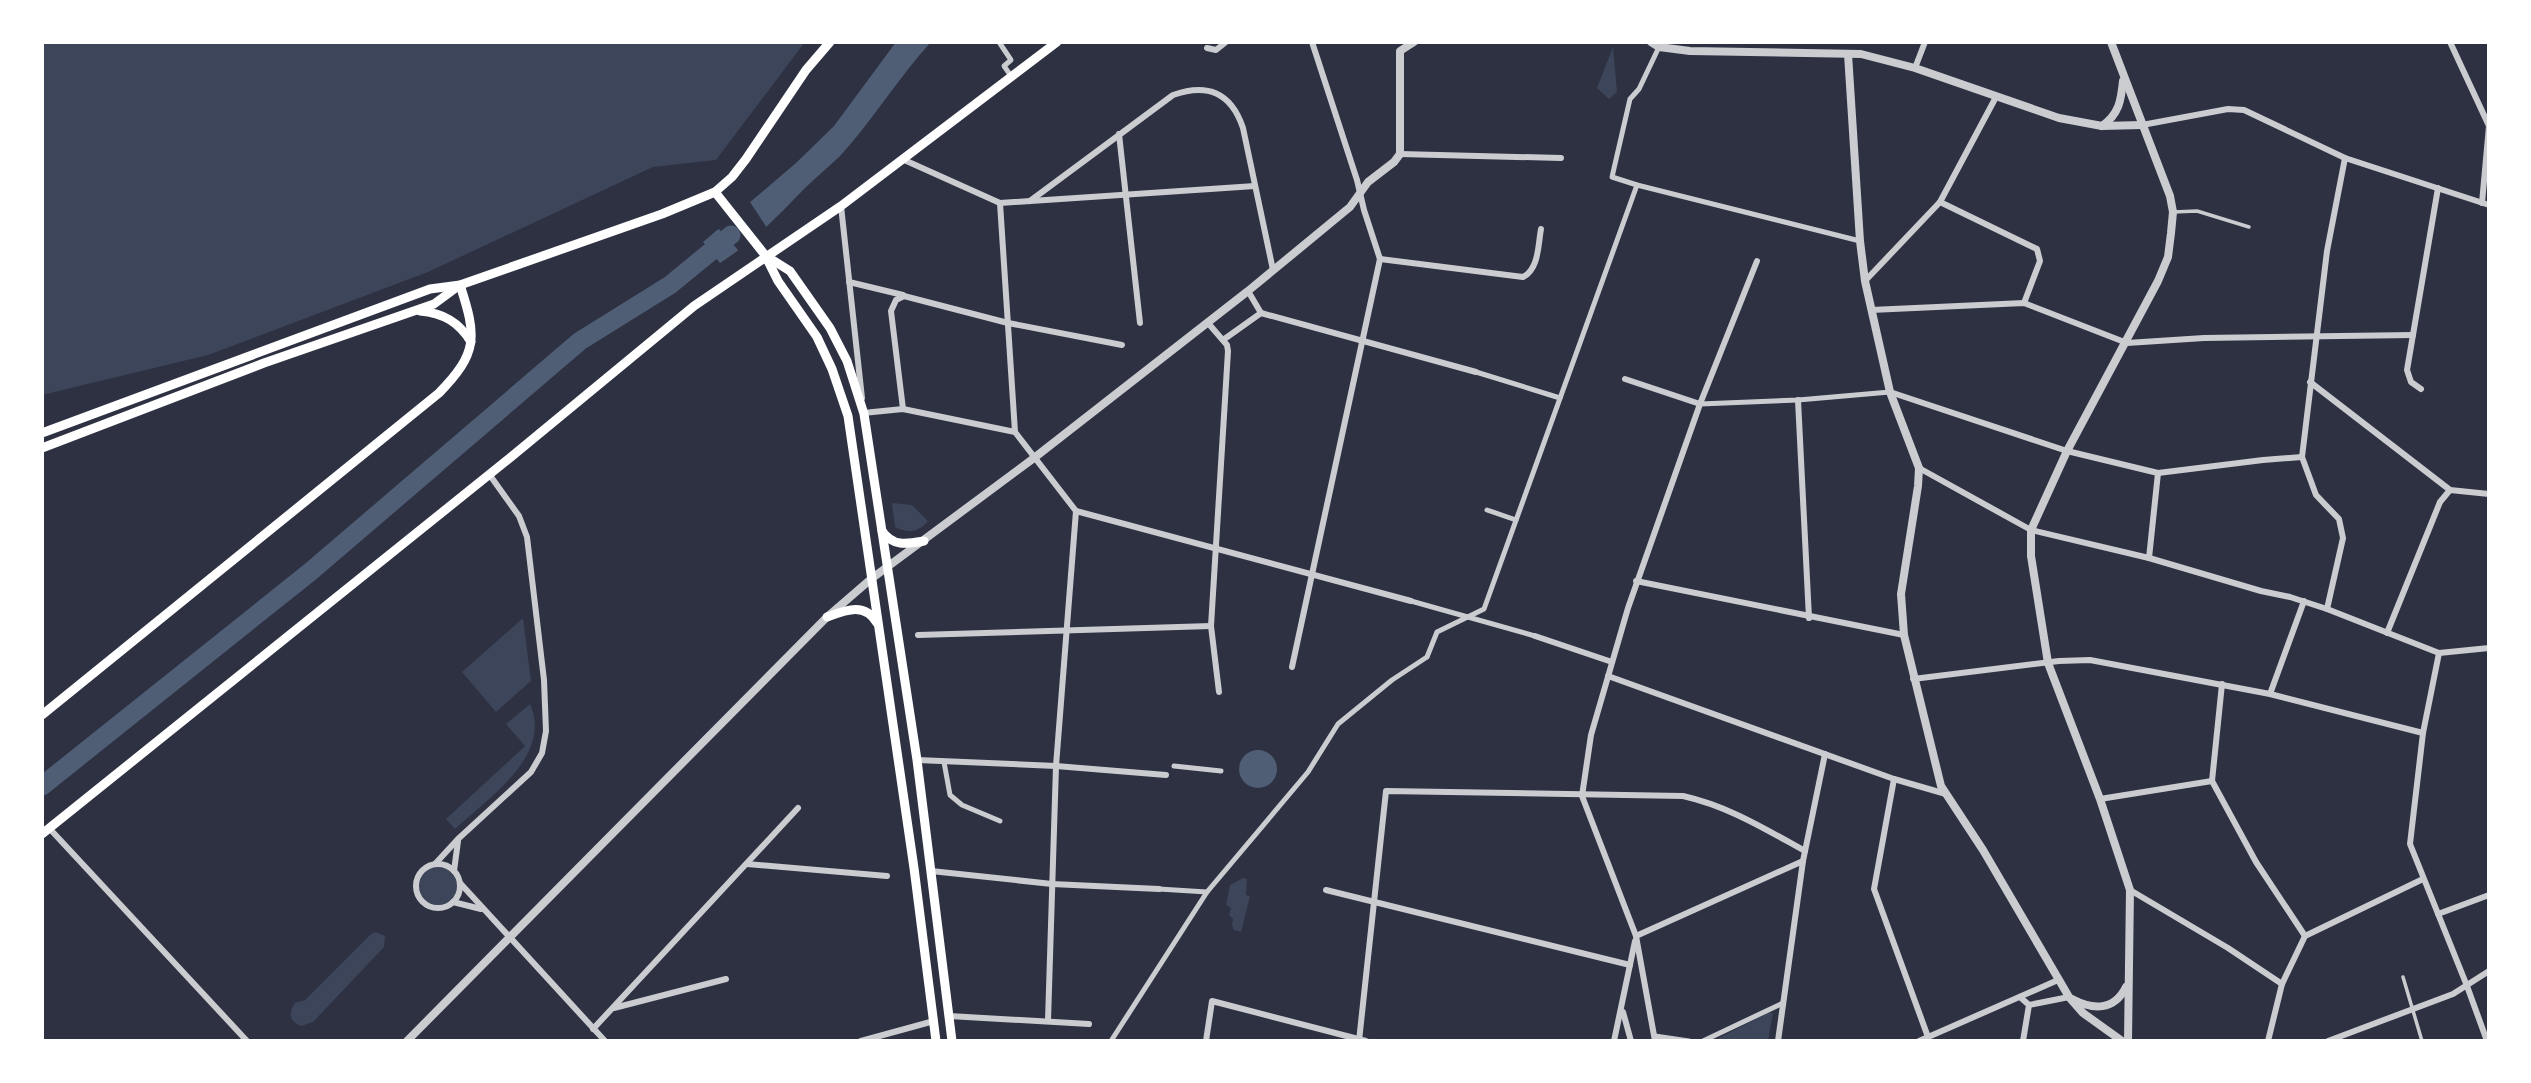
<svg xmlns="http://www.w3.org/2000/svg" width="2531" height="1083" viewBox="0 0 2531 1083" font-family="Montserrat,sans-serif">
<rect width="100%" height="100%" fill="#2d3142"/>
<g fill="#3c4559">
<polygon points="42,42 805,42 716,160 653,167 428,272 208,355 42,395"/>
<polygon points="1613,47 1617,92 1609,99 1597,88"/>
<path d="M 892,503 L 912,505 L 928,521 C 919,532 908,534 895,527 Z"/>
<polygon points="523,618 531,681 496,712 462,672"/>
<path d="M 530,704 C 553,756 488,798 455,829 L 446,819 L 525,746 L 506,724 Z"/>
<circle cx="438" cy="886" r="19"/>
<polygon points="1243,878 1247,879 1246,895 1250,896 1241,932 1234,930 1232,925 1233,919 1229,915 1231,908 1226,905 1230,885"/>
<path d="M 376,932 L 385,936 L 384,947 L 313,1022 L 301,1026 C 289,1021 288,1013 295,1003 L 305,1000 L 371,934 Z"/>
<polygon points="1768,1013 1773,1013 1768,1041 1713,1041"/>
</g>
<g fill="#4f5d75">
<path d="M 896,42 L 931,42 C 898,78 873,120 840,156 C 829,167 816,177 805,188 C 778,216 753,242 720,263 L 703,242 L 796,163 L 834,126 Z"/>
<circle cx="1258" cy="769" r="19"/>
</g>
<polygon fill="#2d3142" points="748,199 767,228 739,251 716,226"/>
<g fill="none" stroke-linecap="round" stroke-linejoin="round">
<polyline stroke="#4f5d75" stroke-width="19" points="42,786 310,572 580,341 670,285 731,235"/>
<g stroke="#caccd0" stroke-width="3.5">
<polyline points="2173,212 2197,211 2249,227"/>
<polyline points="2403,977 2422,1041"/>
</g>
<g stroke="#caccd0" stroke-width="5">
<polyline points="999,42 1011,60 1004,66 1011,76"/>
<polyline points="1637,185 1860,241"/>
<polyline points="1476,372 1560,398"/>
<polyline points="1700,404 1798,400 1890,392"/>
<polyline points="1487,510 1516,520"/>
<polyline points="1411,601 1535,636"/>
<polyline points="944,762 950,795 962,805 1000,821"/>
<polyline points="1174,766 1221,771"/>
<polyline points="1159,889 1207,892"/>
<polyline points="1655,1036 1689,1041"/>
<polyline points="1111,1041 1207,892 1308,772 1338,724 1392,680 1427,657 1437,632 1484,609 1637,185 1612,177 1630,99 1639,89 1659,47"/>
<polyline points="1703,1041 1783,1003"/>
</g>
<g stroke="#caccd0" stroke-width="6">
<polyline points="1312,42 1357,180 1364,210 1380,259"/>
<polyline points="2450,42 2489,126 2482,203"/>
<polyline points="1207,48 1216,50 1226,42"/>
<polyline points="1915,68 1925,42"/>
<polyline points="2142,125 2228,109 2244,110 2345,158 2489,205"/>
<polyline points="1119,134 1140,323"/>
<polyline points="1400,154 1561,158"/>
<polyline points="902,159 1000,203 1255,186"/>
<path d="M 1030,201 L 1173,95 C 1207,83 1231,92 1243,128 L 1273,270"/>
<polyline points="1940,202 2037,249 2040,261 2024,303"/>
<polyline points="1000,203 1015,432 1076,511 1411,601"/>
<polyline points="841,206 862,398"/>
<path d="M 1380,259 L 1523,277 C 1539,269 1538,245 1541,229"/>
<polyline points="1865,281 1940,202 1996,97"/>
<polyline points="849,282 903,295"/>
<polyline points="1871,310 2024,303 2127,343 2204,338 2413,335"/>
<polyline points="1261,313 1476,372"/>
<polyline points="1208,323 1227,345 1228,351 1211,626 1219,692"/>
<polyline points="1223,340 1261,313 1248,291"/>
<polyline points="1625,379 1700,404"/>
<polyline points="2310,382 2450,490 2489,494"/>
<polyline points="2421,389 2411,382 2407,370 2438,188"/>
<polyline points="1890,392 2067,451 2158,473 2263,460 2302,457"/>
<polyline points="1798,400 1809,618"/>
<polyline points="903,409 891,311 896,300 904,296 1008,323 1122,345"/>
<polyline points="863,413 903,409 1015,432"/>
<polyline points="1919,468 2031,530 2149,558 2261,591 2290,597 2327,609 2439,653 2489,648"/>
<polyline points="2149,558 2158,473"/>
<polyline points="1636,581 1904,635"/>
<polyline points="2327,609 2343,538 2339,519 2316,495 2302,457 2327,251 2345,158"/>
<polyline points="2387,633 2440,502 2450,490"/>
<polyline points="918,635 1211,626"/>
<polyline points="1535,636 1612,662"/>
<polyline points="2439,653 2423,733 2410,844 2467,986 2487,1041"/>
<polyline points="1292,667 1380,259"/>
<polyline points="1608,676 1894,779 1946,794"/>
<polyline points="1913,679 2059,661 2090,660 2270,694 2423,733"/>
<polyline points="2270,694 2304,601"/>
<polyline points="917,760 1056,766 1166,775"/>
<polyline points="1894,779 1874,889 1928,1037 1927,1041"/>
<polyline points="2212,781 2256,862 2305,936"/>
<polyline points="2100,799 2212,781 2222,684"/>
<polyline points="49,828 247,1041"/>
<polyline points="435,864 458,839 531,772 542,753 546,731 544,680 527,537 519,516 489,474"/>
<polyline points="747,864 887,876"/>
<circle cx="438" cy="886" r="22"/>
<polyline points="454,871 458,841"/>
<polyline points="931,871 1052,884 1159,889"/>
<polyline points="460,883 605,1041"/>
<polyline points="1326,890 1630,965"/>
<polyline points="2130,890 2228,948 2282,984"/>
<polyline points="453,902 481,909"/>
<polyline points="2438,914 2489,895"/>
<polyline points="1636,936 1803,861"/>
<polyline points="2020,997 2029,1005 2023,1041"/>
<polyline points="2029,1005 2069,997"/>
<polyline points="614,1008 726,979"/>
<polyline points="1623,1012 1631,1041"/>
<polyline points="949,1016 1089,1024"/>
<polyline points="1048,1021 1056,766 1076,511"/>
<polyline points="593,1029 798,808"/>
<polyline points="861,1041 934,1021"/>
<polyline points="1206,1041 1212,1001 1366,1041"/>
<path d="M 1359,1041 L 1386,791 L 1683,796 C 1728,806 1765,829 1805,851"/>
<polyline points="1614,1041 1635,941"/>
<polyline points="1655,1041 1636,936 1582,796 1591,735 1628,608 1700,404 1757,261"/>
<polyline points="1778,1041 1803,861 1825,754"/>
<polyline points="1919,1041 2058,980"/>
<polyline points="2268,1041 2282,984 2305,936 2423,879"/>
<polyline points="2328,1041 2453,994 2489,971"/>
</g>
<g stroke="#caccd0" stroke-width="8">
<polyline points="1651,42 1659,47 1690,51 1861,54 1915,68 2059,118 2102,126 2142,125"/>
<polyline points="2111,42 2170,196 2173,212 2171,233 2168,257 2158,281 2067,451 2031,530 2031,556 2048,663 2100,799 2130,890 2128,1041"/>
<polyline points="1848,54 1860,241 1865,281 1890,392 1919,468 1918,486 1901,594 1904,635 1941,786 1983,850 2069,997 2083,1013 2122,1041"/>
<path d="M 2102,126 C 2119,114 2121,101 2123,81"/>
<path d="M 2072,999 C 2093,1010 2114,1011 2126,987"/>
<polyline points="407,1041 827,617 871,579 1034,458 1248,291 1350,207 1368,182 1394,162 1400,154 1400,51 1414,42"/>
</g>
<g stroke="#fff" stroke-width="9">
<polyline points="715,192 765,255 778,281 817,337 832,369 848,416 914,868 936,1041"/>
<polyline points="766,256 790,271 830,328 847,361 864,414 917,760 952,1041"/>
<path d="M 420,311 C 443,313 459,322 471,342"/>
<polyline points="42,433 430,289 460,285 662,214 715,192 732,177 746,159 806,70 830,42"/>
<polyline points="42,448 264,363 434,304 457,287"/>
<path d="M 882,531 C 893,547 907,544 924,541"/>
<path d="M 827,617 C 846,610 865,602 877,623"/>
<path d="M 42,715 L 439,393 C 478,353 477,337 460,285"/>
<polyline points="42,834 511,457 694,306 841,206 1057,42"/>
</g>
</g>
<rect width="2531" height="1083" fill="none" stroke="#ffffff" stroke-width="88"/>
</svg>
